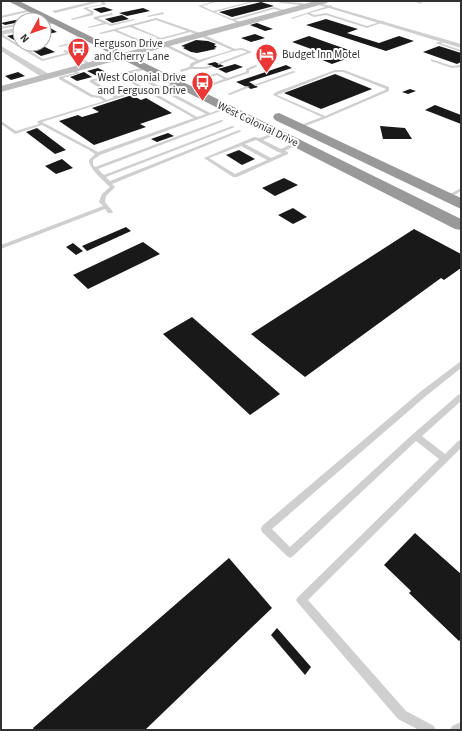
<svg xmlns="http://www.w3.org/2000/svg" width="462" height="731" viewBox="0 0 462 731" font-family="'Source Sans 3',sans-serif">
<rect width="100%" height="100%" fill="#fff"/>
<g fill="#191919">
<polygon points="261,2 274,6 232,17 219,12"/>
<polygon points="104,7 113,10 101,13 93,9"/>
<polygon points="143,8 150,11 127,16 119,13"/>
<polygon points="122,15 129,19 112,23 105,19"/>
<polygon points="25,18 30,20 20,20 20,22 5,25 1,23"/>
<polygon points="326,19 358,29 347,33 379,43 399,36 414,41 386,51 306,25"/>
<polygon points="257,23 273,29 265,31 250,25"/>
<polygon points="47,26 57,32 44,35 44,27"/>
<polygon points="20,33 20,40 16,41 7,36"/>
<polygon points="255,34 265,38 251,42 241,38"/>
<polygon points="309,36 360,54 332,64 315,57 325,54 292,42"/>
<polygon points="196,40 208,41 216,44 214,45 217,47 214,48 216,49 197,53 191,52 183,48 185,47 181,46"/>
<polygon points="43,46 55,52 41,56 30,49"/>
<polygon points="439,46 461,53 461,62 457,64 423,52"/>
<polygon points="215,62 224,66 217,68 207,64"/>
<polygon points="235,64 243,67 226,73 218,69"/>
<polygon points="286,65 292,68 249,82 258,87 251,89 236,82"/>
<polygon points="98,68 108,73 97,76 87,71"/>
<polygon points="18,72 25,76 11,80 5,76"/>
<polygon points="84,72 92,77 77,81 70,77"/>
<polygon points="335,74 372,89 321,109 284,93"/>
<polygon points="410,89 416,91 408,94 402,92"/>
<polygon points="132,95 141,100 146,98 172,113 140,124 146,127 94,145 59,121 78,115 82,117 99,112 92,108"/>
<polygon points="435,105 461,115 461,124 425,110"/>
<polygon points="380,126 405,128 412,139 383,139"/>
<polygon points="37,128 66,150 55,154 26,132"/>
<polygon points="168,133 174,136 157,142 151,139"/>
<polygon points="239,150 255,159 242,165 226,155"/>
<polygon points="62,159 73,168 56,174 45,166"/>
<polygon points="284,178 298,185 275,196 262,188"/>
<polygon points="293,208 307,217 293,224 278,215"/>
<polygon points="126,227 131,231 87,251 82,246"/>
<polygon points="414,229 461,254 461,268 444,280 441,278 305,377 251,334"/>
<polygon points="143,242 160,254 88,289 73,275"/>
<polygon points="73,243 83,251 76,255 66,247"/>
<polygon points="192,317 280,394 250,415 163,334"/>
<polygon points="415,533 461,574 461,639 459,641 409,593 411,591 384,565"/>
<polygon points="229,558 272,608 145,730 34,730 33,728"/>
<polygon points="277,628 311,667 305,675 271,635"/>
</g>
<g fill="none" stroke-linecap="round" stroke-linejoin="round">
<g fill="#cfcfcf" fill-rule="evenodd">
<polygon points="99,1 102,1 107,4 87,8 94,12 93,15 72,20 71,19 91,13 83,8 103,4"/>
<polygon points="215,1 219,1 202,6 213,11 253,1 257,1 215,12 232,19 274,7 287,11 286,12 274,9 235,20 241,22 240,24 198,6"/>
<polygon points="276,1 301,3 310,5 309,6 281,3"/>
<polygon points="414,1 418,1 422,3 421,4"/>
<polygon points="331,5 332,7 310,13 314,15 326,13 367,26 383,21 384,22 367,28 326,15 314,17 307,14 292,19 291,18"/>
<polygon points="31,9 32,11 1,18 1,16"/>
<polygon points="163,12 164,14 148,17 147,16"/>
<polygon points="112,13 113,15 98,18 111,24 134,19 135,20 111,26 106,24 89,28 88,27 103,23 94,19 94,17"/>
<path d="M 156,18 L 200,33 L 235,49 L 242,48 L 252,52 L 218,65 L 218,63 L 247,52 C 245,51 243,50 241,50 C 232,50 202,61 194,65 L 193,67 L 205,67 L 212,65 L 213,67 L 205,69 L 191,69 L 181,72 L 180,70 L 189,67 L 191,63 L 196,61 L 162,45 L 162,43 L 164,43 L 199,60 L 232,50 L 190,32 L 145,44 L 114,31 L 101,34 L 99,33 ZM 156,20 L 187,31 L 161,38 L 133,26 ZM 130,27 L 158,38 L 145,42 L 117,30 Z"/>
<polygon points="20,23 20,25 15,25 20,28 20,30 13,27 1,29 1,27"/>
<polygon points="1,34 43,59 66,53 63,51 65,50 92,64 89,65 69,54 42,61 1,36"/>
<polygon points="89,38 90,40 60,47 58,46"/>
<polygon points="445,40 446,42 440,43 461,50 461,52 435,43"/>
<polygon points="431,59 452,66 461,65 461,67 452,68 431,61"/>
<polygon points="255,65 258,66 249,70 249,73 211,86 210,86 210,84 224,79 217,75 198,80 196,79 217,73 227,78 246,72 246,69"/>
<path d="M 146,67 L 147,69 L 133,73 L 161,87 L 178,82 L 178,84 L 164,89 L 210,113 L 226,107 L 229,108 L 100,155 L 93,160 L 93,165 L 95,167 L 221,120 L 224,121 L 98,169 L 104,175 L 232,126 L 235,127 L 106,177 L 110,181 L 239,130 L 242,131 L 112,184 L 115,187 L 106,196 L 105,202 L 113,212 L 112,213 L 108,213 L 105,209 L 1,249 L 1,245 L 103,206 L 99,202 L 102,194 L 110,187 C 103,180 89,169 89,160 L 95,154 L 89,150 L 42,125 L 15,134 L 1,124 L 1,121 L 16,131 L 39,124 L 37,122 L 38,121 L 104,101 L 99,98 L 91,97 L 59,79 L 59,77 L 75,73 L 70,70 L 70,68 L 72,68 L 80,73 L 63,78 L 93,95 L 101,96 L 107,100 L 114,97 L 90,82 L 90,80 ZM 129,73 L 157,88 L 150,91 L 122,75 ZM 119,76 L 142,89 L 118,96 L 94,81 ZM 144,90 L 194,118 L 98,152 L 42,122 ZM 160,90 L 206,114 L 197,117 L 153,92 Z"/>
<path d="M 335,70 L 344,70 L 389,87 L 389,91 L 324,119 L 300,128 L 298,128 L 298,126 L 322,117 L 273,95 L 276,92 ZM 335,72 L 343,72 L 386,89 L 385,90 L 325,116 L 277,95 Z"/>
<polygon points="293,71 296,72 256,86 253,85"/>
<polygon points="247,86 250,87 230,95 227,94"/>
<path d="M 276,132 L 278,133 L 277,134 L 263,140 L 281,149 L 295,142 L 299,143 L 285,151 L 288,152 L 288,154 L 237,177 L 233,177 L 204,158 L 254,137 L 260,138 ZM 256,140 L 278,152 L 282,153 L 271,158 L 245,144 ZM 241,146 L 267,160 L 235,174 L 209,158 Z"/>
<polygon points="461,188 461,191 449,198 445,197"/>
<polygon points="461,361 461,368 426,396 272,529 290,547 413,434 458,395 461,394 461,401 422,436 445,454 458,441 461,440 461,448 308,600 406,711 434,726 436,730 419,730 398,719 298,603 296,600 298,597 439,459 416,441 293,556 290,558 287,556 262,532 261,529 262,526 420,392"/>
<polygon points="461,722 461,730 450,730 452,726"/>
</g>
<g fill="#cfcfcf" fill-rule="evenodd">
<polygon points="94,1 104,1 55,13 52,11"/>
<polygon points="316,2 461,44 461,48 316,4"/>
<polygon points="54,20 56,21 56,23 44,26 44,22"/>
<polygon points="20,27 20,31 1,35 1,31"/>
<polygon points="1,46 49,74 50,76 46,78 43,78 1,51"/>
</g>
<polygon fill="#bcbcbc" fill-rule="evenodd" points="315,1 328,1 327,3 1,92 1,86"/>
<g fill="#999" fill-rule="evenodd">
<polygon points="8,1 19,1 461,219 461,230 455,229"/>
<polygon points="279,113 461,198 461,209 275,120 273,117 275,114"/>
</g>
</g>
<defs>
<symbol id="bus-pin" viewBox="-11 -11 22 30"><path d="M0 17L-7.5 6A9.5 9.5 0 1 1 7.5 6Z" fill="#ea3634" stroke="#fff"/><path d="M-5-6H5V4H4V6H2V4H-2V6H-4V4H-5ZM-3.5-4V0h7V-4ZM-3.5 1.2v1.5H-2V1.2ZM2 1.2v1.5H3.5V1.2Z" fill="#fff"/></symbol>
<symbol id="hotel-pin" viewBox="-11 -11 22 30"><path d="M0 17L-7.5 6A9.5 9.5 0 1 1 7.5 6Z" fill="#ea3634" stroke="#fff"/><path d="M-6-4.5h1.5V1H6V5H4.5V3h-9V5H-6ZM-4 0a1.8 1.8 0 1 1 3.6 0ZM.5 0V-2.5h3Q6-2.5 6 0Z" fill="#fff"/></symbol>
</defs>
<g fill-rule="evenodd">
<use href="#bus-pin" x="66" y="36" width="25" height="34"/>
<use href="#hotel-pin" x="254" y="42" width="25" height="34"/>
<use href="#bus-pin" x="190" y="70" width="25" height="34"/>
</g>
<g text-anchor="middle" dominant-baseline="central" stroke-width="4" stroke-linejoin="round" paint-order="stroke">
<g font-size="11" fill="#323232" stroke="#fff" text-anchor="start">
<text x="94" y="43">Ferguson Drive<tspan x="94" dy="13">and Cherry Lane</tspan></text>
<text x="282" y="54">Budget Inn Motel</text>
<text x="186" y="77" text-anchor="end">West Colonial Drive<tspan x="186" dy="13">and Ferguson Drive</tspan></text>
</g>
<g font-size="11" fill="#323232" stroke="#fff">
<text transform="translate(258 124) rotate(26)">West Colonial Drive</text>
</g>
</g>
<rect width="462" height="731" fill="none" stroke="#323232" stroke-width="4"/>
<g transform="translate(32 32) rotate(230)"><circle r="19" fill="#ffffff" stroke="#adadad"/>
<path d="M0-3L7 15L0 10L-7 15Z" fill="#ea3634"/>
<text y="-6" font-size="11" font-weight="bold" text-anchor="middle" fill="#323232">N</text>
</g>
</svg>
